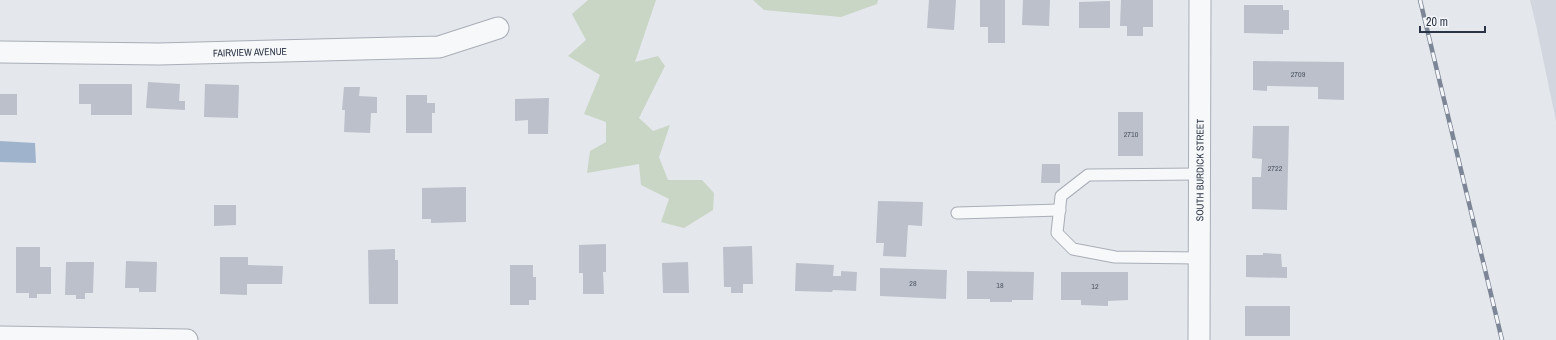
<svg xmlns="http://www.w3.org/2000/svg" width="1556" height="340" viewBox="0 0 1556 340" font-family="'Archivo Narrow',sans-serif">
<rect width="100%" height="100%" fill="#e4e7ec"/>
<polygon fill="#d2d6de" points="1530,0 1556,0 1556,121 1536,25"/>
<g fill="#c9d6c5">
<polygon points="588,0 656,0 635,62 658,56 665,66 639,118 653,131 670,125 659,157 668,180 702,180 714,193 713,210 684,228 661,222 669,199 641,185 639,164 587,173 590,151 606,142 606,122 584,114 600,75 568,56 586,40 572,14"/>
<polygon points="753,0 878,0 877,4 841,17 764,10"/>
</g>
<polygon fill="#9fb4cc" points="0,141 35,143 36,163 0,162"/>
<g fill="#bbc0ca">
<polygon points="929,0 956,0 954,30 927,28"/>
<polygon points="980,0 1005,0 1005,43 988,43 988,27 980,27"/>
<polygon points="1023,0 1050,0 1049,26 1022,25"/>
<polygon points="1121,0 1153,0 1153,27 1143,27 1143,36 1127,36 1127,26 1120,26"/>
<polygon points="1110,1 1110,28 1079,28 1079,2"/>
<polygon points="1244,5 1283,5 1283,10 1289,10 1289,30 1283,30 1283,34 1244,33"/>
<polygon points="1253,61 1344,62 1344,100 1318,99 1318,87 1267,86 1267,91 1253,90"/>
<polygon points="148,82 180,84 179,101 185,101 185,110 146,108"/>
<polygon points="79,84 132,84 132,115 91,115 91,104 79,104"/>
<polygon points="205,84 239,85 238,118 204,117"/>
<polygon points="344,87 360,87 359,96 377,97 377,113 371,113 370,133 344,132 345,110 342,110"/>
<rect x="0" y="94" width="17" height="21"/>
<polygon points="406,95 427,95 427,103 435,103 435,113 432,113 432,133 406,133"/>
<polygon points="549,98 548,134 528,134 528,120 515,121 515,99"/>
<rect x="1118" y="112" width="25" height="44"/>
<polygon points="1253,126 1289,126 1287,210 1252,209 1252,177 1261,177 1262,159 1252,158"/>
<polygon points="1042,164 1060,164 1060,183 1041,183"/>
<polygon points="466,187 466,222 431,223 431,219 422,219 422,188"/>
<polygon points="878,201 923,202 922,226 908,225 906,257 883,256 884,243 876,243"/>
<polygon points="214,205 236,205 236,225 214,226"/>
<polygon points="606,244 606,272 603,272 604,294 583,294 583,273 579,273 579,245"/>
<polygon points="752,246 753,284 743,284 743,293 731,293 731,287 724,287 723,247"/>
<polygon points="16,247 40,247 40,267 51,267 51,294 37,294 37,298 29,298 29,293 16,293"/>
<polygon points="395,249 395,260 398,260 398,304 369,304 368,250"/>
<polygon points="1263,253 1281,254 1282,267 1287,267 1287,278 1246,277 1246,255 1263,255"/>
<polygon points="220,257 248,257 248,265 283,266 282,284 247,284 247,295 220,294"/>
<polygon points="126,261 157,262 156,292 139,292 139,288 125,288"/>
<polygon points="66,262 94,262 93,293 85,293 85,299 76,299 76,295 65,295"/>
<polygon points="688,262 689,293 663,293 662,263"/>
<polygon points="796,263 834,265 833,276 841,276 841,271 857,272 856,291 833,290 832,292 795,291"/>
<polygon points="510,265 533,265 533,277 536,277 536,300 529,300 529,305 510,305"/>
<polygon points="880,268 947,270 946,299 880,296"/>
<polygon points="967,271 1034,272 1033,300 1012,300 1012,302 990,302 990,299 967,299"/>
<polygon points="1061,272 1128,272 1128,300 1108,301 1108,306 1081,305 1081,300 1061,300"/>
<rect x="1245" y="306" width="45" height="30"/>
</g>
<g fill="none" stroke-linecap="round" stroke-linejoin="round">
<defs>
<g id="service">
<polyline points="1199,174 1088,175 1061,196 1057,233 1073,249 1115,257 1199,258"/>
<polyline points="957,213 1060,210"/>
</g>
<g id="minor">
<path id="s1" d="M 0,52 L 159,54 L 439,47 L 498,28"/>
<polyline points="0,337 187,340"/>
<path id="s2" d="M 1199,340 L 1200,0"/>
</g>
</defs>
<use href="#service" stroke="#a9aeb7" stroke-width="13"/>
<use href="#minor" stroke="#a9aeb7" stroke-width="23"/>
<use href="#service" stroke="#f7f8fa" stroke-width="11"/>
<use href="#minor" stroke="#f7f8fa" stroke-width="21"/>
<defs>
<polyline id="rail" points="1420,0 1502,340"/>
</defs>
<use href="#rail" stroke="#7d8696" stroke-width="4.5"/>
<use href="#rail" stroke="#f4f6f9" stroke-width="3" stroke-dasharray="9" stroke-linecap="butt"/>
</g>
<g text-anchor="middle" dominant-baseline="central" stroke-width="3.5" stroke-linejoin="round" paint-order="stroke">
<g font-size="8" fill="#4f5766">
<text x="1298" y="74">2709</text>
<text x="1131" y="134">2710</text>
<text x="1275" y="168">2722</text>
<text x="913" y="283">28</text>
<text x="1000" y="285">18</text>
<text x="1095" y="286">12</text>
</g>
<g font-size="10" fill="#2b3445" stroke="#f4f6f9">
<text stroke="none"><textPath href="#s1" startOffset="250">FAIRVIEW AVENUE</textPath></text>
<text stroke="none"><textPath href="#s2" startOffset="170">SOUTH BURDICK STREET</textPath></text>
</g>
</g>
<path d="M1420 26v6h65v-6" fill="none" stroke="#2b3445" stroke-width="2"/>
<text x="1426" y="26" font-size="12" fill="#2b3445" stroke="#f4f6f9" stroke-width="3" paint-order="stroke">20 m</text>
</svg>
